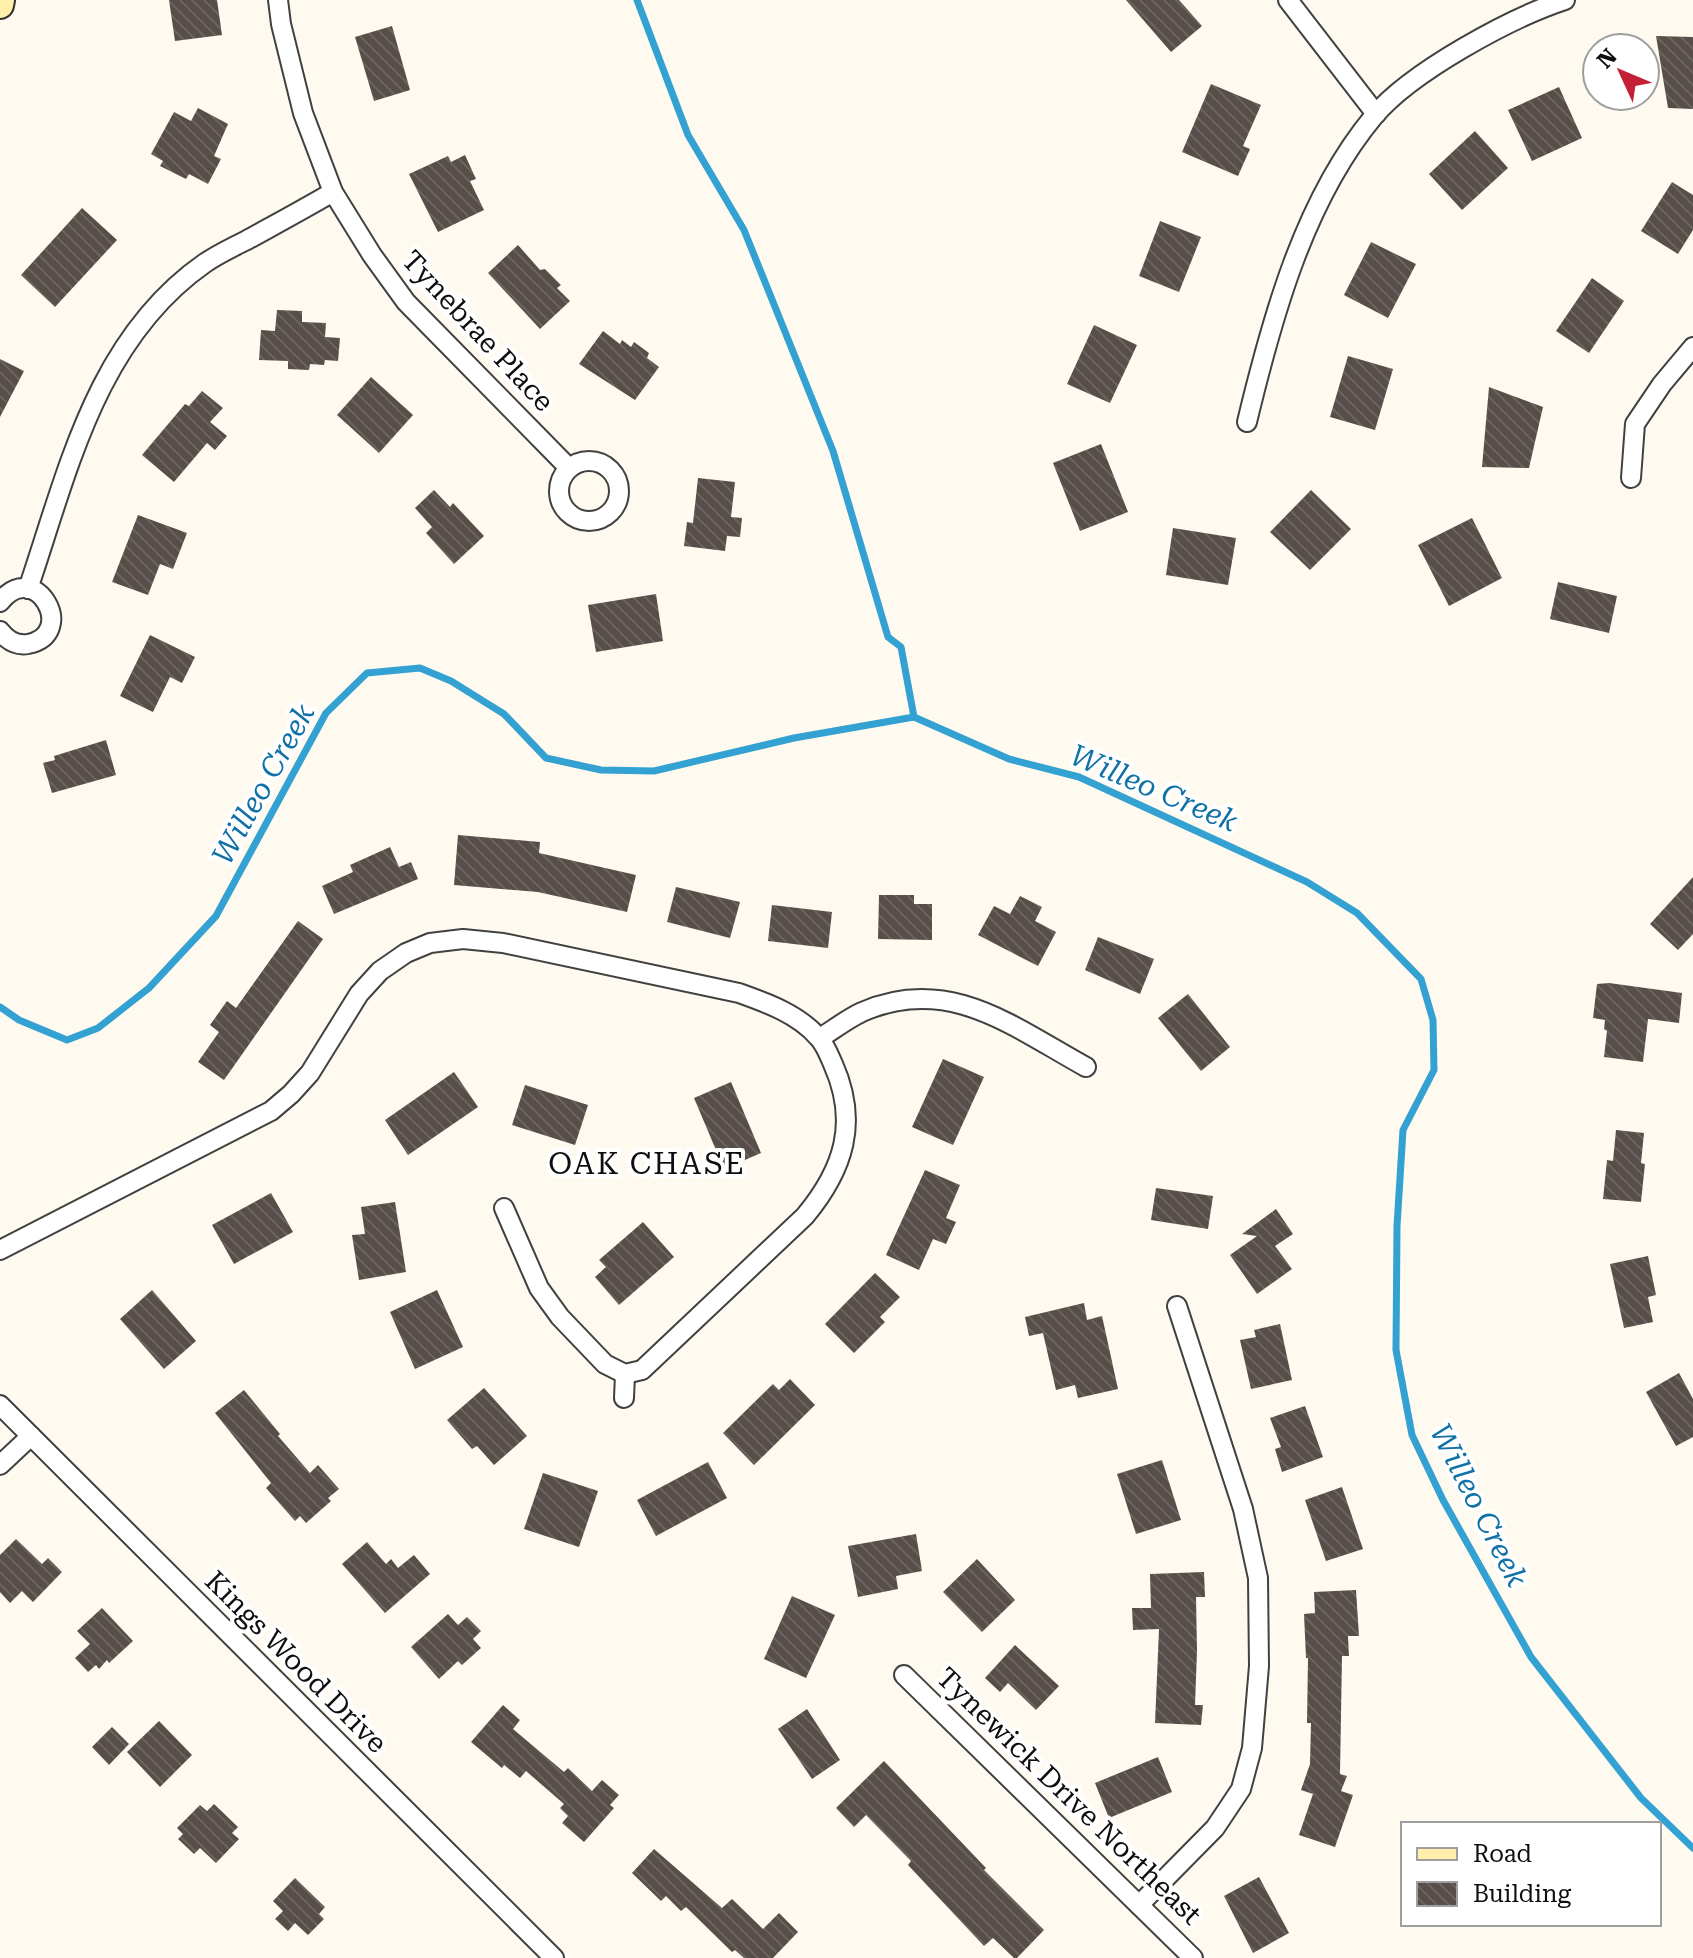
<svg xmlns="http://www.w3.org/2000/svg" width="1693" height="1958" viewBox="0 0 1693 1958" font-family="'Roboto Serif',serif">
<defs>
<pattern id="building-back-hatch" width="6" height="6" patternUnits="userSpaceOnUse" patternTransform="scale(2)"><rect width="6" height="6" fill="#574e4a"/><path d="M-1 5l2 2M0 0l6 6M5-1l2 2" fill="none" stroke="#6a6360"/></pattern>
</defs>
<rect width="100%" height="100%" fill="#fffaef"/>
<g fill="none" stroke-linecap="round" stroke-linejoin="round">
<g stroke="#34a1d3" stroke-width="7">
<polyline points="637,0 688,135 744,230 833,451 888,637 901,647 914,717"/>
<polyline points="0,1007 19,1020 67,1040 98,1028 149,988 216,916 326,713 367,673 420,668 451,681 504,714 546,758 601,770 654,771 794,738 914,717 1009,759 1079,777 1307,882 1357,913 1421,979 1433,1020 1434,1070 1403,1130 1397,1226 1396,1350 1412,1435 1443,1500 1531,1657 1641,1798 1693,1848"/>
</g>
</g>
<g fill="url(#building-back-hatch)">
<polygon points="169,0 217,0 222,35 175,41"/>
<polygon points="1126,0 1179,0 1202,26 1171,52"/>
<polygon points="392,26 410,90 374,101 355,37"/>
<polygon points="1656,36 1693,37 1693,109 1668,108"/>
<polygon points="1211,84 1261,105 1243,146 1250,149 1238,176 1182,152"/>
<polygon points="1559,87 1582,138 1532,161 1508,110"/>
<polygon points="198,108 228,124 214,156 221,159 208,184 189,174 186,179 160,166 163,161 151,154 174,112 191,121"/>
<polygon points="1475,131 1508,168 1462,210 1429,174"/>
<polygon points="465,155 476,179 470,181 484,210 438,232 409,174 448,156 451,162"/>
<polygon points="1672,182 1693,195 1693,230 1678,254 1641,231"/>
<polygon points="82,208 117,240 55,307 21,275"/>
<polygon points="1160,221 1201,237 1179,292 1139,276"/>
<polygon points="1371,242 1416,264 1388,318 1344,295"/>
<polygon points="518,245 540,270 545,269 561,285 557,288 570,301 540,329 488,273"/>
<polygon points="1592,278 1624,301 1589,353 1556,331"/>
<polygon points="277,310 302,311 302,322 326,323 325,337 340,338 338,361 325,360 324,365 310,364 309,370 288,369 288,361 259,360 261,330 275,331"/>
<polygon points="1094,325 1137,345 1110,403 1067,384"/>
<polygon points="603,331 620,344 622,340 631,347 634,342 649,353 647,358 659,367 635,400 579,364"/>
<polygon points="1348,356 1393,369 1375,430 1330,417"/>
<polygon points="0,359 24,371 0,417"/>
<polygon points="371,377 413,415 379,453 337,415"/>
<polygon points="1489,387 1543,407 1529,468 1482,467"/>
<polygon points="202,391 223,408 210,422 227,436 215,450 207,443 174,482 142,455 185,404 189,406"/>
<polygon points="1101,444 1128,512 1080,531 1053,463"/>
<polygon points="698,478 735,482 731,517 742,518 740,537 727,536 725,551 684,546 687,522 693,523"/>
<polygon points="434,490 450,507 453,503 484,536 454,564 426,533 432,527 415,508"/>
<polygon points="1311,490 1351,529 1310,570 1270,532"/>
<polygon points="138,515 187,533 173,569 160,564 148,595 112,582"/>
<polygon points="1472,518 1502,578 1449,606 1418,545"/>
<polygon points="1173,528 1236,538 1228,585 1166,575"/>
<polygon points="1558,582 1617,596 1609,633 1550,619"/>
<polygon points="656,594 663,641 596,652 588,605"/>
<polygon points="150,635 195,657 182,683 170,677 153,712 120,696"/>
<polygon points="106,740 116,775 52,793 43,763 55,760 54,756"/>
<polygon points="458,835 540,842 539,853 636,875 627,912 538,892 454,885"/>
<polygon points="390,847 399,867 411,862 418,879 334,914 322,886 353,872 350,865"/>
<polygon points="1693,877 1693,934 1678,950 1650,924"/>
<polygon points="676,887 740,902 730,938 667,922"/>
<polygon points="879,895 914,895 914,904 932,904 932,940 878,939"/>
<polygon points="1020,896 1042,907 1035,921 1056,932 1038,966 978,935 994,906 1010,914"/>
<polygon points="772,905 832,912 828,948 768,941"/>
<polygon points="298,921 323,939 224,1080 198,1062 219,1032 210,1025 227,1001 236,1008"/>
<polygon points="1098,937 1154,959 1140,994 1085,970"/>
<polygon points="1609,983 1682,993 1679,1023 1648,1019 1643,1062 1604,1057 1607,1031 1604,1029 1605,1020 1593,1018 1597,984"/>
<polygon points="1188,994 1230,1047 1201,1071 1158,1018"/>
<polygon points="943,1059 984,1077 953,1145 912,1127"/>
<polygon points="454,1072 478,1107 408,1155 385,1120"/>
<polygon points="731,1082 761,1153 724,1169 694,1098"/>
<polygon points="525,1085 588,1105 575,1145 512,1125"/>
<polygon points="1616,1130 1644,1133 1641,1163 1645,1164 1641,1202 1603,1199 1607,1160 1613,1161"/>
<polygon points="925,1170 960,1185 946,1218 956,1222 946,1244 933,1239 919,1270 886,1255"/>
<polygon points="1156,1188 1213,1196 1208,1229 1151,1220"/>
<polygon points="271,1193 293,1232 234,1264 212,1225"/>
<polygon points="395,1202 406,1272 359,1280 352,1235 365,1234 361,1207"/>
<polygon points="1276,1209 1293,1234 1275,1246 1292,1269 1257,1294 1230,1255 1257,1236 1242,1234"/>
<polygon points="643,1222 674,1257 619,1305 595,1277 606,1267 599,1260"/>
<polygon points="1648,1256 1656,1295 1648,1297 1653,1322 1624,1328 1610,1264"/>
<polygon points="875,1273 900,1297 880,1317 885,1322 854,1353 825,1324"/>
<polygon points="152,1290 196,1341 164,1369 120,1319"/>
<polygon points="437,1290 463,1347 415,1369 390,1312"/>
<polygon points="1084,1303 1087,1320 1102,1316 1118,1389 1078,1398 1075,1385 1056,1390 1043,1333 1029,1336 1025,1317"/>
<polygon points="1280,1324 1292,1380 1251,1389 1240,1340 1256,1337 1254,1330"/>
<polygon points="1679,1373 1693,1399 1693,1437 1676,1446 1646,1392"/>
<polygon points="790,1379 815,1405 754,1465 723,1433 773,1384 779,1390"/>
<polygon points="484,1388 527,1436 494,1465 477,1446 472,1449 447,1420"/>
<polygon points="244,1390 280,1434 278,1436 310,1473 318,1465 339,1489 328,1498 331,1501 306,1523 300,1516 295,1521 266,1488 271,1483 215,1413"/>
<polygon points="1305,1406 1323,1457 1282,1472 1275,1449 1281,1447 1270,1418"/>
<polygon points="1162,1460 1181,1520 1136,1534 1117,1474"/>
<polygon points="708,1462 727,1498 656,1536 637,1500"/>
<polygon points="543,1473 598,1491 579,1547 524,1529"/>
<polygon points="1342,1487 1363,1549 1326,1561 1305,1500"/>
<polygon points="916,1534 922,1571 896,1576 898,1589 858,1597 848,1546"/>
<polygon points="16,1539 42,1564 48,1558 62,1572 33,1602 22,1591 10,1603 0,1592 0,1555"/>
<polygon points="367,1542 386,1564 391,1559 398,1568 414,1555 430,1574 385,1613 342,1564"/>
<polygon points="977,1559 1015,1600 982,1632 943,1592"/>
<polygon points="1204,1572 1205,1597 1196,1597 1197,1651 1195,1705 1203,1705 1201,1725 1155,1723 1159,1629 1133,1630 1132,1608 1151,1608 1150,1574"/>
<polygon points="1356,1590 1359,1636 1348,1636 1349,1656 1342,1656 1340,1774 1347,1776 1341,1791 1353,1795 1335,1847 1299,1835 1313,1794 1301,1790 1310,1764 1311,1723 1307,1723 1308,1658 1306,1658 1304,1614 1315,1613 1314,1592"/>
<polygon points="792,1596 835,1615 806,1678 764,1659"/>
<polygon points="102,1608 133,1641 109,1663 107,1660 99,1669 96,1665 88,1672 75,1658 90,1644 77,1631"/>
<polygon points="448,1614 458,1625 467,1617 481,1631 473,1639 481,1648 462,1665 458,1661 439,1679 411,1647"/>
<polygon points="1015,1645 1059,1686 1036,1710 1008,1683 1000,1692 985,1678"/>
<polygon points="503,1705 520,1720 513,1729 564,1772 568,1768 592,1791 602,1780 619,1795 610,1805 614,1808 584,1842 562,1823 568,1816 560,1808 564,1804 526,1771 520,1778 504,1765 502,1768 471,1742"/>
<polygon points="807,1709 840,1760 812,1779 778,1729"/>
<polygon points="159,1721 192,1755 160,1787 127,1752"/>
<polygon points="112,1727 129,1744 109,1765 92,1747"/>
<polygon points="1158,1757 1172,1792 1109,1818 1095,1783"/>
<polygon points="884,1761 986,1868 984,1870 1044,1930 1017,1958 1014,1958 993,1938 984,1946 908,1865 911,1861 866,1815 854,1827 836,1808"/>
<polygon points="214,1804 238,1827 232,1833 239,1839 216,1863 200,1848 194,1854 178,1839 183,1834 177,1828 200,1805 207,1811"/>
<polygon points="654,1849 722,1908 732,1899 763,1929 779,1913 798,1932 773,1958 744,1958 735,1950 732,1952 686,1907 681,1911 666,1896 661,1901 632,1873"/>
<polygon points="1259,1877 1289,1933 1253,1953 1224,1896"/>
<polygon points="295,1878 325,1907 319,1914 324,1919 308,1935 295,1923 288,1931 275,1919 283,1911 273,1901"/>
</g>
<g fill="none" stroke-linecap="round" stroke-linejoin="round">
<defs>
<g id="minor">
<polyline points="278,0 281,24 303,113 333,192 372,255 406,302 569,468"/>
<polyline points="1288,0 1376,114"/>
<path d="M 1247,422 C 1272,318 1304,200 1374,116 C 1411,72 1510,18 1565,0"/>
<circle cx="589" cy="491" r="30"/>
<polyline points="1631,478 1635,424 1662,384 1693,347"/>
<path d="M 28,589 C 68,471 96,339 205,263 C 218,254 233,247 247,240 C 276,224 304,209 333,192"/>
<path d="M 0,602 C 35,557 79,634 28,644 C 16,646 7,640 0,631"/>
<path d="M 820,1038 C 833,1030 847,1019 862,1012 C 949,974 1013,1027 1086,1067"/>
<path d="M 0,1250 L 271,1111 L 291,1094 L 310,1073 L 359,994 L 380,971 L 406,953 L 430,943 L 463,939 L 503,943 L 739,993 C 767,1003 798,1014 818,1037 C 825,1044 829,1055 833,1064 C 859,1122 844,1169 805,1216 L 642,1370 L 625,1374 L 605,1364 L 560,1317 L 539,1288 L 504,1208"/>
<polyline points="624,1398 625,1374"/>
<polyline points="0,1405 554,1958"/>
<polyline points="0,1465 31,1436"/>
<polyline points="904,1675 1193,1958"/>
<polyline points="1139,1905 1215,1828 1241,1789 1252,1748 1259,1666 1258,1578 1243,1509 1177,1306"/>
</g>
<polyline id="secondary" points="0,5 1,0"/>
</defs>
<use href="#minor" stroke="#414141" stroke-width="22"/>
<use href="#secondary" stroke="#303030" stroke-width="30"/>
<use href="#minor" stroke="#fff" stroke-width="18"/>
<use href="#secondary" stroke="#ffefaa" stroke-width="26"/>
</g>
<g text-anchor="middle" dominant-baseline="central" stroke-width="8" stroke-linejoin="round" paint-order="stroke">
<g font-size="28" fill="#0e0e0e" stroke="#fff">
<text transform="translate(478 331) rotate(47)">Tynebrae Place</text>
<text transform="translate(296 1662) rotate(45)">Kings Wood Drive</text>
<text transform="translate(1069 1796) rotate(44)">Tynewick Drive Northeast</text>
</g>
<g font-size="30" font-style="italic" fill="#1171a6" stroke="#fff">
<text transform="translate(263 784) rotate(-61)">Willeo Creek</text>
<text transform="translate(1154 788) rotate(23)">Willeo Creek</text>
<text transform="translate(1479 1505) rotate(63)">Willeo Creek</text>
</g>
<g font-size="30" letter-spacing="2" fill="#0e0e0e" stroke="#fff">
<text x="647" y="1163">OAK CHASE</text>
</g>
</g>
<rect x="1401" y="1822" width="260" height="104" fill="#ffffff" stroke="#9f9f9f" stroke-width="2"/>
<rect x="1417" y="1848" width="40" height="12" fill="#ffefaa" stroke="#9f9f9f" stroke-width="2"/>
<text x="1473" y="1862" font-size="24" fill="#0e0e0e">Road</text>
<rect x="1417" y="1882" width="40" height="24" fill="url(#building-back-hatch)" stroke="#9f9f9f" stroke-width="2"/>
<text x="1473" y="1902" font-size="24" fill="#0e0e0e">Building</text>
<g transform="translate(1621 72) rotate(314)"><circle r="38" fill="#ffffff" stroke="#9f9f9f" stroke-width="2"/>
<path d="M0-6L14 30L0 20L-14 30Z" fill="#c41f34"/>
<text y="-12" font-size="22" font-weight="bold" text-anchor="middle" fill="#0e0e0e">N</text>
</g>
</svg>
